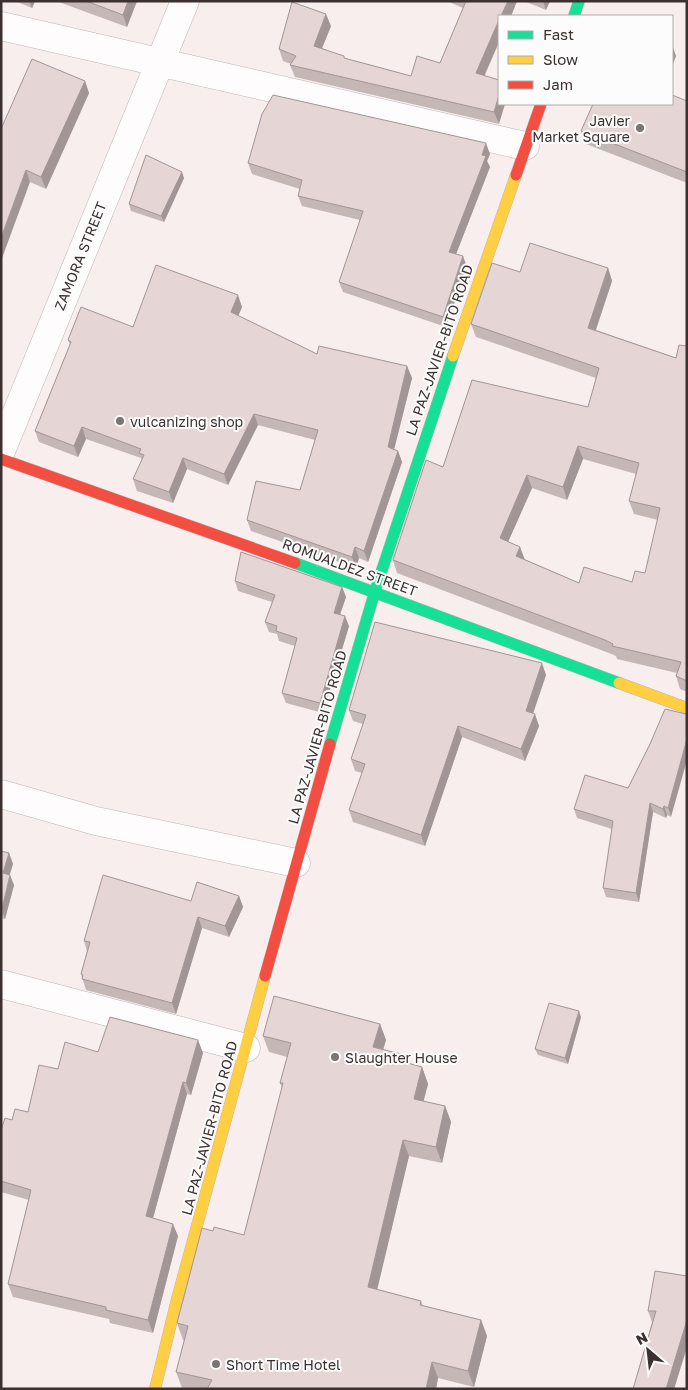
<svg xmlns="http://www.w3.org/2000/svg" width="688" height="1390" viewBox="0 0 688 1390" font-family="'Golos Text',sans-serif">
<rect width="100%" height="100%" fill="#f8eeee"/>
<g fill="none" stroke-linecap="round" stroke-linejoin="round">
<defs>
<g id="street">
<polyline points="1,26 525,146"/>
<polyline points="1,451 185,1"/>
<polyline points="1,794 96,821 296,863"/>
<polyline points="1,984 246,1048"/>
</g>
<g id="fast">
<polyline points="574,16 579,1"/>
<polyline points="295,563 619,683"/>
<polyline points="330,744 375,591 453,356"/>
</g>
<g id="slow">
<polyline points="453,356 516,175"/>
<polyline points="619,683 687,708"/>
<polyline points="155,1389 177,1299 265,976"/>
</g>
<g id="jam">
<polyline points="516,175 541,104"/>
<polyline points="1,459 295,563"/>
<polyline points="265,976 330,744"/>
</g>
</defs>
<use href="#street" stroke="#c0b6b6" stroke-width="29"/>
<use href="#fast" stroke="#c0b6b6" stroke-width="12"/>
<use href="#slow" stroke="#c0b6b6" stroke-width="12"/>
<use href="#jam" stroke="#c0b6b6" stroke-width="12"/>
<use href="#street" stroke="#fefcfc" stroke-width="28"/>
<use href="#fast" stroke="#16e098" stroke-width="11"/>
<use href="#slow" stroke="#ffcf43" stroke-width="11"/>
<use href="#jam" stroke="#f24e42" stroke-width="11"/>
</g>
<g fill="#c6b7b7" fill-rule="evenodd">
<polygon points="15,1 35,1 32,8"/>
<polygon points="56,1 137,1 127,27"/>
<polygon points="447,1 517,1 511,16 499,16 499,42 485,75 499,124 295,77 290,65 291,64 283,61 279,49 331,26 322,48 346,59 411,76 440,63 463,8"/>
<polygon points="524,1 550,1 546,10"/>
<polygon points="85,81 89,93 46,189 30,182 1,129"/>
<polygon points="687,101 687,183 586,144 581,131"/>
<polygon points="490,154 487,161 490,167 456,254 467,267 446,327 343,292 339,282 360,220 302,206 298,196 300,189 252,174 248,163"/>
<polygon points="184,178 164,222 131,211 129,204"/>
<path d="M 608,268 L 612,281 L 596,330 L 676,358 L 687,346 L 687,692 L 680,689 L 676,676 L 677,673 L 617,659 L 616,656 L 609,653 L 397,573 L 393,560 L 443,467 L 588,407 L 596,378 L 476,337 L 471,324 L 520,272 ZM 583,459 L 636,474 L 629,501 L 634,514 L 658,520 L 645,573 L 632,582 L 579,583 L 524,559 L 520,547 L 508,542 L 532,488 L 567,500 Z"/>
<polygon points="242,307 238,316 317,354 407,366 412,378 394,449 398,451 402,462 368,562 359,558 356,568 251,531 247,520 300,490 315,440 258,425 228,485 187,469 173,503 137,491 133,479 142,460 141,458 86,439 78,457 39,442 35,431 70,345 68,340 133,327"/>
<polygon points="235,581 342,587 346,597 340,615 349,626 323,713 286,703 282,693 295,646 279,641 277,634 269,632 265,622 272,602 238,591"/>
<polygon points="546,675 533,714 539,726 525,761 462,737 425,846 353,822 349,810 362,773 355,771 351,759 363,724 353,721 349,710"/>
<polygon points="650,744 671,817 667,815 666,818 653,812 639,902 606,897 603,888 612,829 577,818 574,809 628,788"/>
<polygon points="1,851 9,853 13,864 9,875 14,885 5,919 1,918"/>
<polygon points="239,896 243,907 229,937 202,928 176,1014 86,990 81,974 87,951 84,941 191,901"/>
<polygon points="581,1017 568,1064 538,1055 535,1049"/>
<polygon points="380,1024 386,1040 383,1049 408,1063 422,1067 428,1084 423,1101 445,1106 451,1122 442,1163 409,1156 377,1289 421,1301 423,1306 481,1320 487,1336 474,1387 438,1378 436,1389 186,1389 182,1388 176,1372 184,1340 183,1340 177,1323 213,1231 244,1235 282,1088 280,1083 287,1057 269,1052 263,1036"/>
<polygon points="98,1052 203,1053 191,1095 187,1094 153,1218 178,1236 153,1333 110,1323 109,1319 13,1297 8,1284 29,1200 1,1192 1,1130 12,1120 28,1112 58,1069"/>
<polygon points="687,1276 687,1347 674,1389 633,1389 652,1322 648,1311"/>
</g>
<g fill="#a19595">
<polygon points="29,1 35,1 32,8"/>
<polygon points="128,1 137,1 127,27 123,15"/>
<polygon points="508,1 517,1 511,16 501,16"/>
<polygon points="543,1 550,1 546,10"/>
<polygon points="326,14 331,26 318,58 314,46"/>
<polygon points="499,20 499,42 480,85 476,73"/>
<polygon points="672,44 676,56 672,67"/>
<polygon points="85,81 89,93 46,189 41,177"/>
<polygon points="499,95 499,104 505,104 499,124 494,112"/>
<polygon points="486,143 490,154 487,161 490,167 453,262 449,252"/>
<polygon points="26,170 30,182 1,261 1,238"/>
<polygon points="182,172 184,178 164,222 161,216"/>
<polygon points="463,256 467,267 446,327 443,317"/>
<polygon points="608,268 612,281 592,341 588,328"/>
<polygon points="238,295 242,307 235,324 231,312"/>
<polygon points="407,366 412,378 392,458 388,447"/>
<polygon points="254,414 258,425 228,485 224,474"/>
<polygon points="82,427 86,439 78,457 74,446"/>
<polygon points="578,446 583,459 567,500 563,487"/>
<polygon points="398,451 402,462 368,562 364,551"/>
<polygon points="183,458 187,469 173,503 169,492"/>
<polygon points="527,475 532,488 504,551 500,538"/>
<polygon points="355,547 359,558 356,568 352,557"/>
<polygon points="520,547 525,560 516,556"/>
<polygon points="342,587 346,597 337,623 334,613"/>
<polygon points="345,616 349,626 323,713 320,703"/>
<polygon points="542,663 546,675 530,722 526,711"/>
<polygon points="535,714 539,726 525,761 521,749"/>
<polygon points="458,726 462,737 425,846 421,835"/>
<polygon points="687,739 687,760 671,817 668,808"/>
<polygon points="650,803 653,812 639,902 636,893"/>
<polygon points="664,806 667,815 666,818 663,809"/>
<polygon points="9,853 13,864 7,884 3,873"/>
<polygon points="10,875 14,885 5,919 2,909"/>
<polygon points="239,896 243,907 229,937 225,926"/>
<polygon points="198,917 202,928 176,1014 172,1003"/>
<polygon points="579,1011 581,1017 568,1064 565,1058"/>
<polygon points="380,1024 386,1040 379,1063 373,1047"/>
<polygon points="198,1040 203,1053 191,1095 186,1083"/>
<polygon points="405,1055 411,1071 404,1062"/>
<polygon points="422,1067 428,1084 420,1115 414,1099"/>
<polygon points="183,1082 187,1094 150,1229 146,1216"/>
<polygon points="445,1106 451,1122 442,1163 436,1147"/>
<polygon points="403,1140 409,1156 374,1303 368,1287"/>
<polygon points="173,1224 178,1236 153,1333 148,1320"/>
<polygon points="481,1320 487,1336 474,1387 468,1371"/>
<polygon points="687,1320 687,1347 674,1389 666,1389"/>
<polygon points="432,1362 438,1378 436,1389 426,1389"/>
</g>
<g fill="#e6d5d5" stroke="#a19595" fill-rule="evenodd">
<polygon points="86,1 128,1 123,15"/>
<polygon points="466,1 508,1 501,16 499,16 499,20 476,73 499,80 499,95 494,112 290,65 296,56 279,49 292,2 326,14 314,46 344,56 344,58 411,76 417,56 440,63"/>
<polygon points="32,59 85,81 41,177 26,170 1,238 1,129"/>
<polygon points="273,95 486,143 482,155 486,156 449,252 463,256 443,317 339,282 363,211 298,196 302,180 248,163 262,114"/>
<polygon points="672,95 687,101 687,172 581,131 593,104 672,104"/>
<polygon points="146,155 182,172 161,216 129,204"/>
<path d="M 530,243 L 608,268 L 588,328 L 676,358 L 679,345 L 687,346 L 687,681 L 676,676 L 681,662 L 612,646 L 613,644 L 605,640 L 393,560 L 426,460 L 443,467 L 472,380 L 588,407 L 599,368 L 471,324 L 492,263 L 520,272 ZM 578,446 L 639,463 L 629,501 L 660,508 L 645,573 L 635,571 L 632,582 L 584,567 L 579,583 L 516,556 L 520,547 L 500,538 L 527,475 L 563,487 Z"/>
<polygon points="156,265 238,295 231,312 317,354 319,346 407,366 388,447 398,451 364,551 355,547 352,557 247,520 256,481 300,490 318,430 254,414 224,474 183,458 169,492 133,479 144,455 139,453 141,449 82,427 74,446 35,431 71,342 68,340 81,307 133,327"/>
<polygon points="241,552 342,587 334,613 345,616 320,703 282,693 297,638 276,631 277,626 265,622 275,595 235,581"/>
<polygon points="375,622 542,663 526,711 535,714 521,749 458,726 421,835 349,810 365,764 351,759 366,715 349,710"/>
<polygon points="665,709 686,714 687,714 687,739 668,808 664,806 663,809 650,803 636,893 603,888 613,821 574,809 585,775 628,788 650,744"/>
<polygon points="1,851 9,853 3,873 10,875 2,909"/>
<polygon points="103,875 191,901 197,882 239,896 225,926 198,917 172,1003 82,979 83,975 81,974 90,942 84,941"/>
<polygon points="274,996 380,1024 373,1047 405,1055 404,1062 422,1067 414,1099 445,1106 436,1147 403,1140 368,1287 421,1301 420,1305 481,1320 468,1371 432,1362 426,1389 207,1389 212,1380 176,1372 188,1326 177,1323 202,1228 213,1231 214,1227 244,1235 283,1083 280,1083 291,1043 263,1036"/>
<polygon points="549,1003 579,1011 565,1058 535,1049"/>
<polygon points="110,1017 198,1040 186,1083 183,1082 146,1216 173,1224 148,1320 106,1310 106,1307 8,1284 31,1190 1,1181 1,1130 5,1118 12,1120 15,1109 28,1112 39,1065 58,1069 65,1042 98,1052"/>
<polygon points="655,1271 687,1276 687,1320 666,1389 633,1389 656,1311 648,1311"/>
</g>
<g fill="#7e7272" stroke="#fcfcfc" stroke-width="2">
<circle cx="640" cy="128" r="5"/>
<circle cx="120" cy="421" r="5"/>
<circle cx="335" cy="1057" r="5"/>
<circle cx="216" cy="1364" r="5"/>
</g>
<g text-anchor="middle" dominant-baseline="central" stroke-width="4" stroke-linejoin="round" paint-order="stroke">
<g font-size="14" fill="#3d3030" stroke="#fcfcfc" text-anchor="start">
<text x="630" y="120" text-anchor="end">Javier<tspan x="630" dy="16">Market Square</tspan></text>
<text x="130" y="421">vulcanizing shop</text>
<text x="345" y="1057">Slaughter House</text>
<text x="226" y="1364">Short Time Hotel</text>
</g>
<g font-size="14" fill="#3d3030" stroke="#fcfcfc">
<text transform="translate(80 256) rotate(-68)">ZAMORA STREET</text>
<text transform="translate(439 350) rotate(-71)">LA PAZ-JAVIER-BITO ROAD</text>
<text transform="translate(350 567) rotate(20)">ROMUALDEZ STREET</text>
<text transform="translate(317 737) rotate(-74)">LA PAZ-JAVIER-BITO ROAD</text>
<text transform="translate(209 1128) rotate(-75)">LA PAZ-JAVIER-BITO ROAD</text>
</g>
</g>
<rect width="688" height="1390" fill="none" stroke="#3d3030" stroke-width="5"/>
<rect x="498" y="15" width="175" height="90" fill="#fcfcfc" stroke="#b0aaaa"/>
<rect x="508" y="31" width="25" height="8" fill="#16e098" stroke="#b0aaaa"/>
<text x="543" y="40" font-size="15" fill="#3d3030">Fast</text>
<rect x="508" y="56" width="25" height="8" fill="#ffcf43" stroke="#b0aaaa"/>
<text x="543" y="65" font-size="15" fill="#3d3030">Slow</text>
<rect x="508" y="81" width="25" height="8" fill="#f24e42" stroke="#b0aaaa"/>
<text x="543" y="90" font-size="15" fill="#3d3030">Jam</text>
<g transform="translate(648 1350) rotate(332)" stroke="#fcfcfc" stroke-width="4" paint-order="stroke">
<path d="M0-4L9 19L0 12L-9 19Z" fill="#3d3030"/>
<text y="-8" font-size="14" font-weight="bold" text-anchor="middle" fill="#3d3030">N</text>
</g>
</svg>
